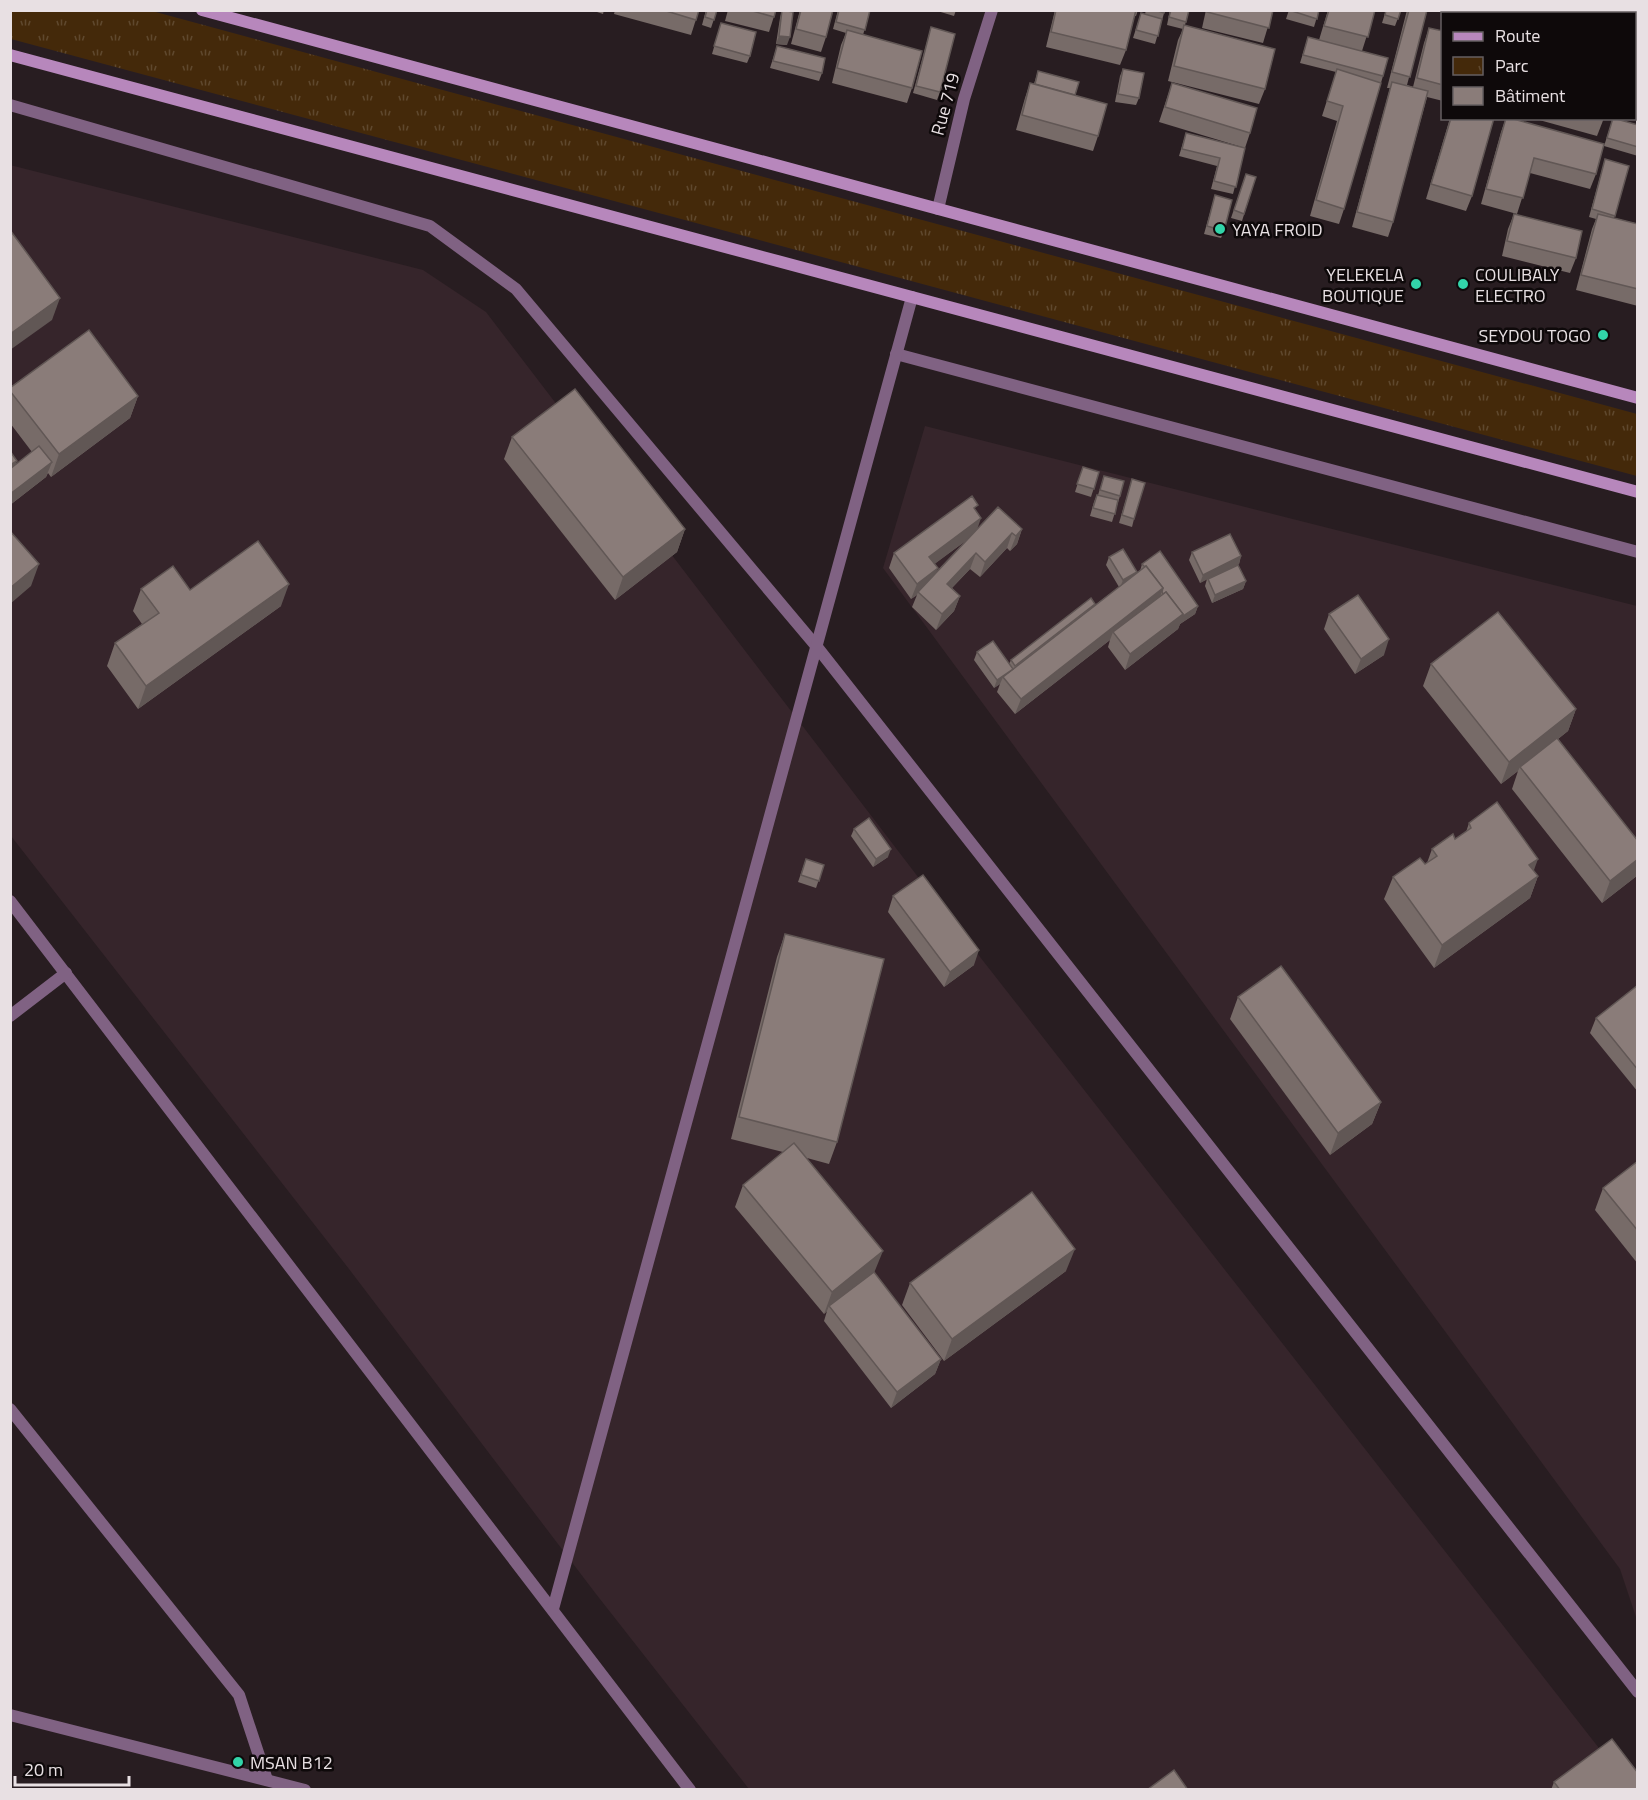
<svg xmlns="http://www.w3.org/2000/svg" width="1648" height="1800" viewBox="0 0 1648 1800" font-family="'Titillium Web',sans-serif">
<defs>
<pattern id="park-tufts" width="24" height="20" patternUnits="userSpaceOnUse" patternTransform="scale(1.5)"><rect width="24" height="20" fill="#44290a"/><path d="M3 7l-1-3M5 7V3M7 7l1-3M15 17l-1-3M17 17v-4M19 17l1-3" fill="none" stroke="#5f482e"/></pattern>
</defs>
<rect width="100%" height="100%" fill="#281d21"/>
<g fill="#36252b">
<polygon points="10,165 423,270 486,312 941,907 1631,1789 749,1789 596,1594 349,1269 11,836"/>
<polygon points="925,426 1637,606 1637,1620 1620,1569 883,568"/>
</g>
<polygon fill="url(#park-tufts)" points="10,11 152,11 1637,414 1637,476 11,39"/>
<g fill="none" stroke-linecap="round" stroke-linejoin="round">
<g stroke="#806283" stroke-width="12">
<polyline points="10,105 430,226 516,289 817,647 1638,1692"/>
<polyline points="938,209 964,99 992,10"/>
<polyline points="896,354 1638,552"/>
<polyline points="10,901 690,1790"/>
<polyline points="10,1016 66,973"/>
<polyline points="10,1409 239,1695 267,1780"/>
<polyline points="553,1609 912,297"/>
<polyline points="10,1715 305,1790"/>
</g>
<g stroke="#b787bc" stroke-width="12">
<polyline points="202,10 1638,398"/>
<polyline points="10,55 1638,492"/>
</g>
</g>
<g fill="#776b68" fill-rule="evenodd">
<polygon points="591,10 604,10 603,14"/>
<polygon points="615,10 699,10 691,35 614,14"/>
<polygon points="706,10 717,10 711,28 702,25"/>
<polygon points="728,10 776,10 769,32 725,21"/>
<polygon points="782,10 787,45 776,44 780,18"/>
<polygon points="800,10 833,10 826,37 821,52 791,44"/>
<polygon points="838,10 870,10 863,35 912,88 907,103 832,83 841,45 846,33 833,29"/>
<polygon points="934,10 956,10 954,16"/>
<polygon points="1055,10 1138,10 1136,16 1134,16 1126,50 1120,65 1046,47"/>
<polygon points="1146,10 1165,10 1155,44 1133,38 1141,13 1145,14"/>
<polygon points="1170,10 1189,10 1185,25 1265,89 1259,104 1168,81 1178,40 1183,29 1167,25"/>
<polygon points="1206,10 1273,10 1263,43 1202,28"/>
<polygon points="1289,10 1319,10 1314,27 1286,19"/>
<polygon points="1328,10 1375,10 1362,51 1383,76 1344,209 1339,224 1310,216 1337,121 1322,116 1336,72 1300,63 1308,37 1319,40"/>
<polygon points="1386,10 1401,10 1395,26 1382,23"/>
<polygon points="1407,10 1427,10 1407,85 1413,87 1424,43 1429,28 1443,31 1443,101 1427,97 1393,222 1388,237 1352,227 1390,88 1387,88"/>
<polygon points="1526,10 1626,10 1625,14 1525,14"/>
<polygon points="721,23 750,56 747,63 712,54"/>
<polygon points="931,27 940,92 937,100 913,93"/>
<polygon points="777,46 822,73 819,81 770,68"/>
<polygon points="1123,69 1139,98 1136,105 1115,102 1120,76"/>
<polygon points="1038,71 1079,82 1075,95 1098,136 1093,151 1016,130 1025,98 1030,83 1034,84"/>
<polygon points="1172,83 1250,133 1245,148 1159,122"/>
<polygon points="1450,118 1494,118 1472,196 1466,211 1426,199"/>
<polygon points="1506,118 1596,174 1590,189 1530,173 1517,214 1481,204 1501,132"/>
<polygon points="1532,118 1604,118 1597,136"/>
<polygon points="1613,118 1638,125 1638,156 1604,146"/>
<polygon points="1186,133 1245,148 1233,194 1211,189 1217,166 1179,156"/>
<polygon points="1605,159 1629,166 1614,218 1638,224 1638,306 1576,290 1592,229 1596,219 1589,217"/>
<polygon points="1246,174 1256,177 1242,221 1231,218"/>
<polygon points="1215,195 1224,231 1221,238 1204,234"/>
<polygon points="1514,214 1576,258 1570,273 1502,256 1508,229"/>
<polygon points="10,388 138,396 130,418 51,477 48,473 46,477 10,505 10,451 16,465 32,452 10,423"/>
<polygon points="512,437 685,529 677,552 615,600 504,459"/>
<polygon points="1083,467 1099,472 1091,497 1075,492"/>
<polygon points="1104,476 1120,496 1112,522 1090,516 1094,502 1097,495 1098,495"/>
<polygon points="1132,479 1134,519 1132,527 1119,523"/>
<path d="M 976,511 L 977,529 L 1022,529 L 1017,544 L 1010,551 L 1007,548 L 980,577 L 970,569 L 952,588 L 960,596 L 954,611 L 936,630 L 912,607 L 917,595 L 911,599 L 889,568 L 894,553 ZM 967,540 L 936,572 L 934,564 Z"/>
<polygon points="1192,552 1241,556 1239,564 1221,573 1246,581 1243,589 1212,603 1205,586 1207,579 1200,583 1189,560"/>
<polygon points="1109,557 1137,572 1136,574 1140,571 1142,564 1198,606 1195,614 1180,624 1178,629 1125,670 1108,647 1110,640 1015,714 997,692 1000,684 994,688 974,660 977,652 1009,664 1011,660 1095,605 1119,587 1106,565"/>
<polygon points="141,589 281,606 138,709 107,666 115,643 142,624 133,611"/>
<polygon points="1329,614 1384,655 1355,674 1324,629"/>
<polygon points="1431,664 1576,709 1568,731 1558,739 1638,841 1638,875 1602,903 1512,789 1518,771 1501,784 1423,686"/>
<polygon points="1469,823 1533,870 1538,876 1530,898 1434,968 1384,899 1393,877 1425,864 1427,863 1432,849 1455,839 1466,832"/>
<polygon points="854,829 888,857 873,867 851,836"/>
<polygon points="806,859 824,865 816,888 798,882"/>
<polygon points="893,896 974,965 944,987 888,912"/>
<polygon points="785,934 837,1142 829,1164 807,1158 874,1273 941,1359 935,1374 891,1408 824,1321 827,1311 824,1314 735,1207 743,1185 783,1152 731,1139 777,957"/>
<polygon points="1638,985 1638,1092 1590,1033 1596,1018"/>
<polygon points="1238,997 1381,1102 1372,1124 1330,1155 1230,1019"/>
<polygon points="1638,1161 1638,1264 1595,1210 1603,1188"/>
<polygon points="1066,1271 944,1361 902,1305 910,1283"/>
<polygon points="1554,1782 1638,1790 1551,1790"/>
</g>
<g fill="#615755">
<polygon points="779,36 790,37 787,45 776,44"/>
<polygon points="60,298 52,320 10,350 10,334"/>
<polygon points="138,396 130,418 51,477 59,454"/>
<polygon points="17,461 15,468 10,471 10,465"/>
<polygon points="52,462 46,477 10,505 10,494"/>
<polygon points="981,518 976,533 924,572 929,557"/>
<polygon points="685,529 677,552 615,600 623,577"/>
<polygon points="1022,529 1017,544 1010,551 1016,536"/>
<polygon points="1012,533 1007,548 980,577 985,562"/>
<polygon points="976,553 970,569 941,599 947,584"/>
<polygon points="1241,556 1239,564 1200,583 1203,575"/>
<polygon points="39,564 31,586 10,604 10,588"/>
<polygon points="938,568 932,583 918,592 917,595 911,599 917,584"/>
<polygon points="1137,572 1134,579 1120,588 1123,580"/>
<polygon points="1246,581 1243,589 1212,603 1215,595"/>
<polygon points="289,584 281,606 138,709 146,686"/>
<polygon points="1163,588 1158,603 1113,632 1110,640 1015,714 1021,699"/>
<polygon points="960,596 954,611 936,630 942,614"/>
<polygon points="1198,606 1195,614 1180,624 1178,629 1125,670 1130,654 1183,614"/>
<polygon points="1389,639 1384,655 1355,674 1361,659"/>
<polygon points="1013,669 1003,677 1000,684 994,688 997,680"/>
<polygon points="1576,709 1568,731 1521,768 1520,767 1518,771 1501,784 1509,762"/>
<polygon points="891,849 888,857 873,867 876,859"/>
<polygon points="1538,859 1530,881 1529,865"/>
<polygon points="1638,859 1638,875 1602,903 1610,881"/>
<polygon points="1538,876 1530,898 1434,968 1442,945"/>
<polygon points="979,950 974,965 944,987 950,972"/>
<polygon points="1381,1102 1372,1124 1330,1155 1338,1133"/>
<polygon points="1075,1249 1066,1271 944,1361 952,1339"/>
<polygon points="883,1251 874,1273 829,1306 827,1311 824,1314 832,1292"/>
<polygon points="941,1359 935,1374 891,1408 897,1392"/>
</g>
<g fill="#8a7c79" stroke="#615755" stroke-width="1.5">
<polygon points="663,10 699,10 696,20"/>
<polygon points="707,10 717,10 714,20 705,17"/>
<polygon points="749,10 776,10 774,17"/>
<polygon points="782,10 793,12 790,37 779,36"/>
<polygon points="801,10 833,10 826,37 796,29"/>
<polygon points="839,10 870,10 865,30 836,22"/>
<polygon points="1056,10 1136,10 1126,50 1051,32"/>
<polygon points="1155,10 1165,10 1164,13"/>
<polygon points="1171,10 1189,10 1186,22 1169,17"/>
<polygon points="1208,10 1273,10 1269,28 1207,12"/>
<polygon points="1289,10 1319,10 1317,19"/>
<polygon points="1329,10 1375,10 1368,37 1324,26"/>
<polygon points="1386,10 1401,10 1398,19 1385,15"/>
<polygon points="1409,10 1427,10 1410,77 1392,72"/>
<polygon points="1534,10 1547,10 1558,14 1533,14"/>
<polygon points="1556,10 1626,10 1625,14 1567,14"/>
<polygon points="1141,13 1162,19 1158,36 1136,30"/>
<polygon points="721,23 756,32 750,56 714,46"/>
<polygon points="1184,25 1275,49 1265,89 1174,66"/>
<polygon points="931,27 955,34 940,92 916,86"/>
<polygon points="1429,28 1443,31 1443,85 1417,78"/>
<polygon points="847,30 922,51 912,88 837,68"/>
<polygon points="1308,37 1388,58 1383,76 1303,55"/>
<polygon points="777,46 825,58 822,73 773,61"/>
<polygon points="1123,69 1144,73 1139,98 1118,94"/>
<polygon points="1337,69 1381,83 1344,209 1316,200 1343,106 1327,101"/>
<polygon points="1038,71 1079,82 1075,95 1035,84"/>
<polygon points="1392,82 1428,91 1393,222 1357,212"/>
<polygon points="1030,83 1107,104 1098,136 1022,115"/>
<polygon points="1172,83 1257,108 1250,133 1165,107"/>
<polygon points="1451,118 1494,118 1472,196 1431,184"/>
<polygon points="1506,118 1510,118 1604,144 1596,174 1534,158 1523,198 1486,189"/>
<polygon points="1613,118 1638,125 1638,147 1607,138"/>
<polygon points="1186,133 1245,148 1236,187 1214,181 1220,158 1182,149"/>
<polygon points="1605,159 1629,166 1615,216 1592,209"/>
<polygon points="1246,174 1256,177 1244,214 1234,210"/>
<polygon points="1215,195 1232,200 1224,231 1207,226"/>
<polygon points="1514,214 1582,231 1576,258 1507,241"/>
<polygon points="1598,214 1638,224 1638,289 1581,275"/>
<polygon points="10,230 60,298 10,334"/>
<polygon points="89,330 138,396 59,454 10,391 10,388"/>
<polygon points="575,389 685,529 623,577 512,437"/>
<polygon points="39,446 52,462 10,494 10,469"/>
<polygon points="10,451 17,461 10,465"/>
<polygon points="1083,467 1099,472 1094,489 1077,484"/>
<polygon points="1104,476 1124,481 1120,496 1100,490"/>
<polygon points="1132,479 1145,483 1134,519 1122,515"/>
<polygon points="1097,495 1118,500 1115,514 1093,508"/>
<polygon points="972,496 978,505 974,508 981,518 929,557 938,568 917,584 894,553"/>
<polygon points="998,507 1022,529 1016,536 1012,533 985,562 976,553 947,584 960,596 942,614 918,592"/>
<polygon points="10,531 39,564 10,588"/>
<polygon points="1230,534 1241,556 1203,575 1192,552"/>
<polygon points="258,541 289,584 146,686 115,643 159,613 141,589 173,566 190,590"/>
<polygon points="1123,549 1137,572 1123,580 1109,557"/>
<polygon points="1160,551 1198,606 1183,616 1183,614 1166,592 1163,594 1162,592 1163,588 1146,566 1145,567 1142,564"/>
<polygon points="1238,565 1246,581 1215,595 1208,579"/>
<polygon points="1146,566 1163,588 1021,699 1003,677"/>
<polygon points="1166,592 1183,614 1130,654 1113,632"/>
<polygon points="1358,595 1389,639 1361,659 1329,614"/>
<polygon points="1091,598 1095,604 1015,666 1011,660"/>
<polygon points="1498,612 1576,709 1509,762 1431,664"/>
<polygon points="993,641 1013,669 997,680 977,652"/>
<polygon points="1557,738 1638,841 1638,859 1610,881 1520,767"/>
<polygon points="1497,802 1538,859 1529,865 1538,876 1442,945 1393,877 1420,858 1425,864 1437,856 1432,849 1453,834 1455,839 1471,828 1469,823"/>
<polygon points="869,818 891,849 876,859 854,829"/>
<polygon points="806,859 824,865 819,881 801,875"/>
<polygon points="923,875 979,950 950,972 893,896"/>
<polygon points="785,934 884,959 837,1142 739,1117"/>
<polygon points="1281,966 1381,1102 1338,1133 1238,997"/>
<polygon points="1638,985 1638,1070 1596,1018"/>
<polygon points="794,1143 883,1251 832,1292 743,1185"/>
<polygon points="1638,1161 1638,1231 1603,1188"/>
<polygon points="1032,1192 1075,1249 952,1339 910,1283"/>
<polygon points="874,1272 941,1359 897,1392 829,1306"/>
<polygon points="1612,1739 1638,1773 1638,1790 1560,1790 1554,1782"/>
<polygon points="1174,1770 1188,1790 1147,1790"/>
</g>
<g fill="#32d4a9" stroke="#0e090a" stroke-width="2">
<circle cx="1220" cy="229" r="6"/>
<circle cx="1416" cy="284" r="6"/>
<circle cx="1463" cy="284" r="6"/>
<circle cx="1603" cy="335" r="6"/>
<circle cx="238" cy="1762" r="6"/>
</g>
<g text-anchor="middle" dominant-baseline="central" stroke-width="5" stroke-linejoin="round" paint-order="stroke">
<g font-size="18" fill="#e8e0e3" stroke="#0e090a">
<text transform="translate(945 104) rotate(-75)">Rue 719</text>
</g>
<g font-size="18" fill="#e8e0e3" stroke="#0e090a" text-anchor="start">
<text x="1232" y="229">YAYA FROID</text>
<text x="1404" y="274" text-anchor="end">YELEKELA<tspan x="1404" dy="21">BOUTIQUE</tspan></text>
<text x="1475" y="274">COULIBALY<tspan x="1475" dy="21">ELECTRO</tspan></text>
<text x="1591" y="335" text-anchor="end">SEYDOU TOGO</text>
<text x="250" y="1762">MSAN B12</text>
</g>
</g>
<rect width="1648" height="1800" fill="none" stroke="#e8e0e3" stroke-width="24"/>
<rect x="1441" y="12" width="195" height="108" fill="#0e090a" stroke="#655f61" stroke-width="1.5"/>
<rect x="1453" y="32" width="30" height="9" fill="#b787bc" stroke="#655f61" stroke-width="1.5"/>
<text x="1495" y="42" font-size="18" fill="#e8e0e3">Route</text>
<rect x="1453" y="57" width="30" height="18" fill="url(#park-tufts)" stroke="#655f61" stroke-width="1.5"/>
<text x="1495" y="72" font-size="18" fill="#e8e0e3">Parc</text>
<rect x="1453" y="87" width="30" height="18" fill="#8a7c79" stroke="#655f61" stroke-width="1.5"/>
<text x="1495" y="102" font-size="18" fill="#e8e0e3">Bâtiment</text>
<path d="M15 1776v9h114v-9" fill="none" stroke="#e8e0e3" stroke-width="3"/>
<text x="24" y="1776" font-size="18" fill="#e8e0e3" stroke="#0e090a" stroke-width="4.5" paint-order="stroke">20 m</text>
</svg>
